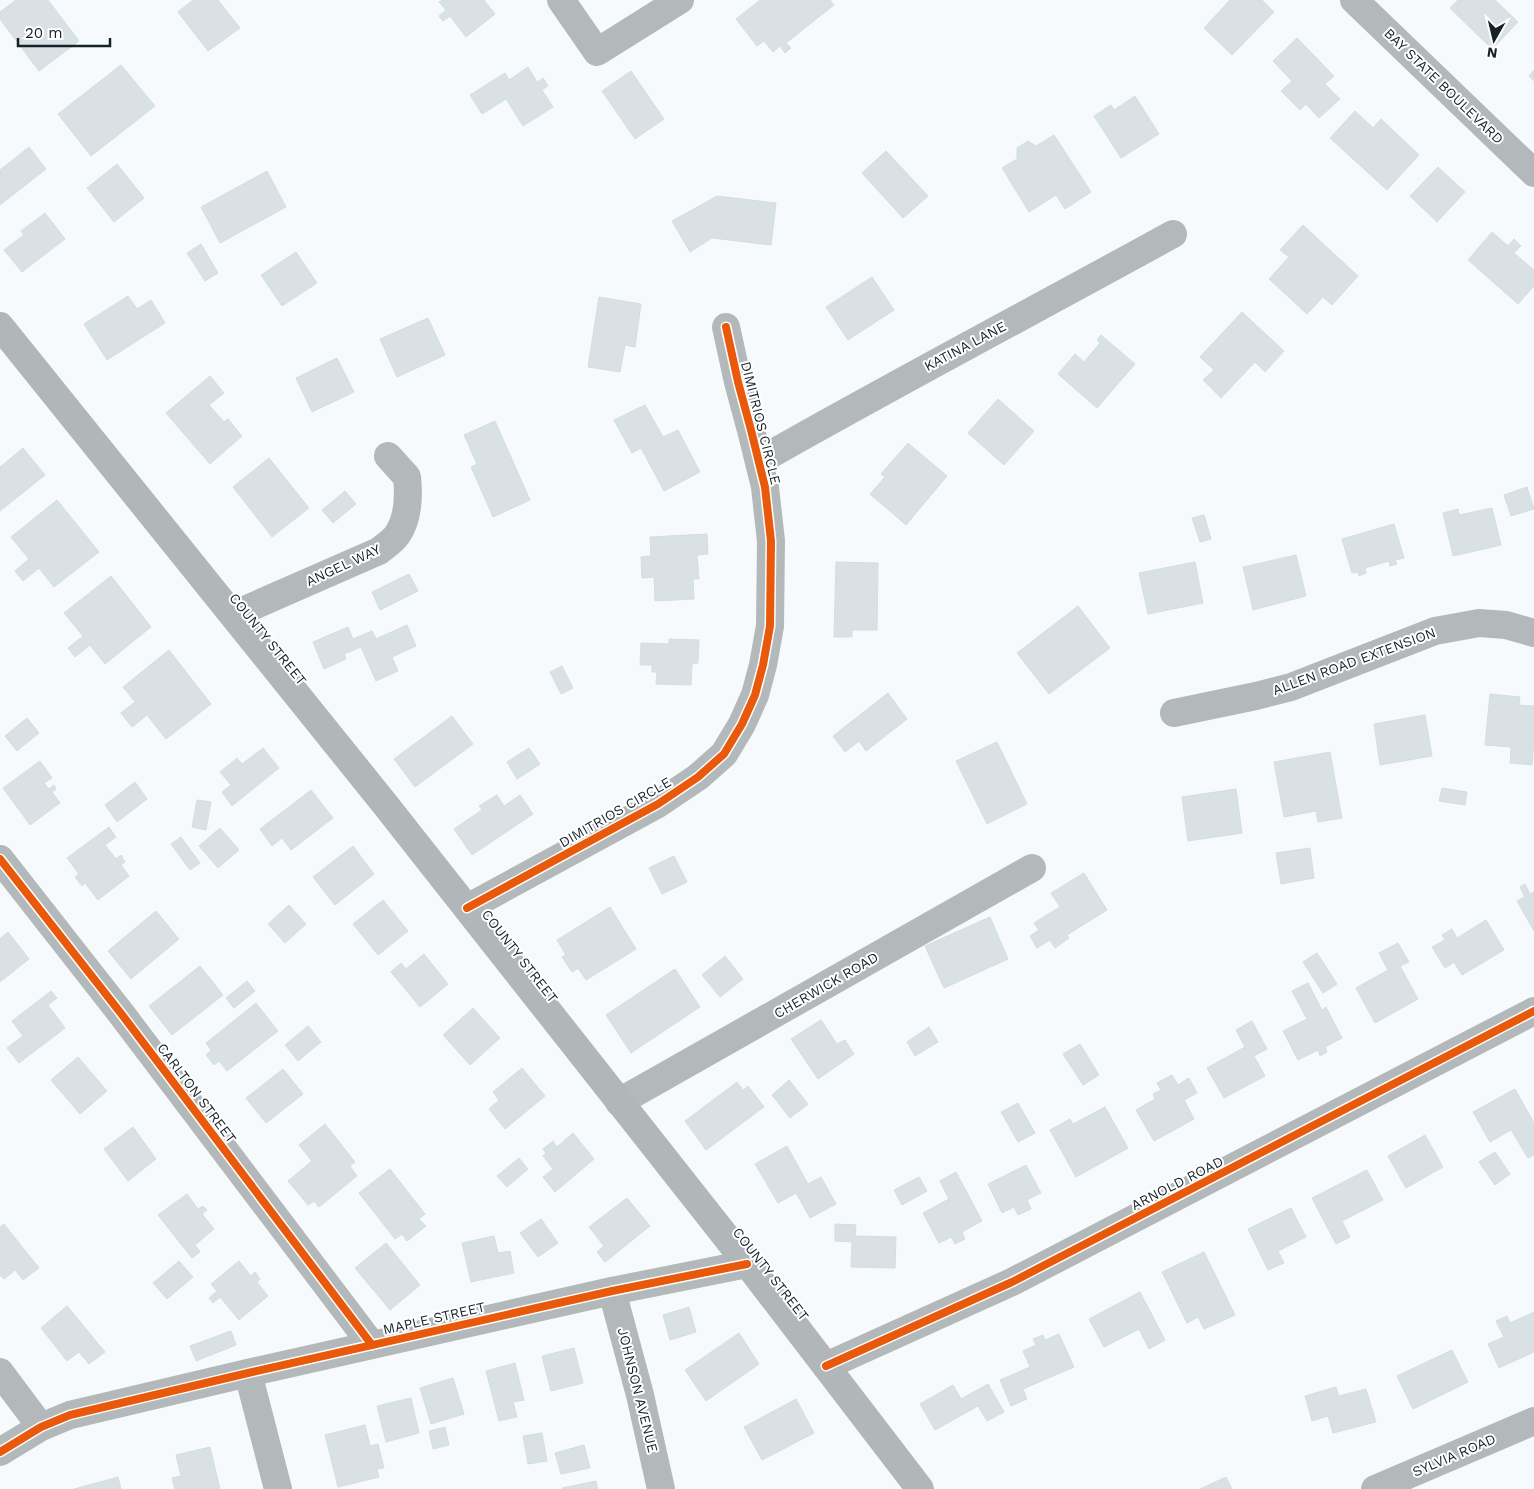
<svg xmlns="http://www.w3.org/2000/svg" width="1534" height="1489" viewBox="0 0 1534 1489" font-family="'Work Sans',sans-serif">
<rect width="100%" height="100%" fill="#f7fafc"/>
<g fill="#d9e1e5" stroke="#d5dde2">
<polygon points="16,0 48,0 79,41 39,71 0,19 0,12"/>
<polygon points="193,0 218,0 240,28 208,51 178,12"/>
<polygon points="442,0 484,0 495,14 466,37 450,16 443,21 439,16 446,10 439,2"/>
<polygon points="760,0 830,0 834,5 786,43 791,48 785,53 780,46 773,52 764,41 757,46 736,19"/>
<polygon points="1230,0 1262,0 1274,12 1232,55 1204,28"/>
<polygon points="1458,0 1495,0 1518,22 1492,49 1450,8"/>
<polygon points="1297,38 1334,76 1325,84 1340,99 1319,118 1306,104 1300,110 1281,91 1292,81 1273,61"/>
<polygon points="121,65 155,106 91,156 58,114"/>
<polygon points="528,67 537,82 543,78 548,86 542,90 553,107 523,126 506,99 482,114 470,95 505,73 509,80"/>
<polygon points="1534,70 1534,81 1529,76"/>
<polygon points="631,71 664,119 635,139 602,91"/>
<polygon points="1135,96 1159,134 1121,158 1094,116 1111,105 1114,110"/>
<polygon points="1355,111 1373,128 1381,119 1419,155 1387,190 1330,138"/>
<polygon points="1054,135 1091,192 1065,209 1056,195 1029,212 1002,168 1017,159 1017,148 1028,141 1036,146"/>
<polygon points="29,147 46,169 0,205 0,170"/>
<polygon points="886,151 928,196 903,218 862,173"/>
<polygon points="117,164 144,198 114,222 87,188"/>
<polygon points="1438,167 1465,192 1437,222 1410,196"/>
<polygon points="267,171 286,207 220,243 201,207"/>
<polygon points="717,196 776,203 771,245 712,238 690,252 672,221"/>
<polygon points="45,213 65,239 22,272 4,250 24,235 21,231"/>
<polygon points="1303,225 1358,276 1332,305 1323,297 1307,314 1269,279 1289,257 1280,250"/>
<polygon points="1492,232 1508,246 1514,239 1521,246 1514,253 1534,270 1534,286 1518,304 1468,260"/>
<polygon points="201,244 218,273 205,281 187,253"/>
<polygon points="296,252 317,283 282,306 261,275"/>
<polygon points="872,277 894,310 848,340 826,307"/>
<polygon points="128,296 137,309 151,300 165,323 107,360 84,324"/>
<polygon points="599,297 641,304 635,347 625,345 620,372 588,367"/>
<polygon points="1242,312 1284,351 1265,372 1255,362 1221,398 1203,380 1214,370 1200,357"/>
<polygon points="428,318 445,355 397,377 380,339"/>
<polygon points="1101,335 1135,364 1097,408 1058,374 1075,354 1084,362 1100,343 1097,340"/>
<polygon points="337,358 354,392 312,412 296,378"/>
<polygon points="210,376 224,393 209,405 224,422 228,419 242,436 210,464 166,413"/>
<polygon points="998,399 1034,431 1004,465 968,433"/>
<polygon points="645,405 663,437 678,430 700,472 664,491 641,448 632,453 614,420"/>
<polygon points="495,421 530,500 493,517 471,467 477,464 464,435"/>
<polygon points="908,443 947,476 906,525 870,494 885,477 881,474"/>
<polygon points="23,448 45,475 0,511 0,467"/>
<polygon points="269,458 309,508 272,537 233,487"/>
<polygon points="1527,487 1534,509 1511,516 1504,495"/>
<polygon points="345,491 356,504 333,523 322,510"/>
<polygon points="57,500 99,552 54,587 39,568 23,581 15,571 29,559 11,537"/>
<polygon points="1492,508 1501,545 1453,556 1443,513 1458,509 1459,515"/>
<polygon points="1204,515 1211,539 1200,542 1192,518"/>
<polygon points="1394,524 1404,558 1395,560 1397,564 1390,566 1389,561 1365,568 1366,573 1359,576 1358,572 1352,573 1342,539"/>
<polygon points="707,534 708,554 697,555 699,579 693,579 694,599 655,601 654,577 642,578 641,557 651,556 650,537"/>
<polygon points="1296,555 1306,596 1253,610 1243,567"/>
<polygon points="836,562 878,563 877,630 852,630 852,637 834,637"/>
<polygon points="1195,562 1203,603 1148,614 1139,573"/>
<polygon points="409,574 418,591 380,610 372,592"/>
<polygon points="111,576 151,627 105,664 90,645 75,657 68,648 83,636 64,613"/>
<polygon points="1078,606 1110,648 1049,694 1017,653"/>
<polygon points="407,625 416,646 392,657 398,671 376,681 361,647 344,654 346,659 324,669 313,642 348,627 353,639 372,631 376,639"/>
<polygon points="669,639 699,640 698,663 692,664 691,685 656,684 657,672 652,672 652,665 640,665 641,643 669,644"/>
<polygon points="169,650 211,704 166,739 147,715 132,727 121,713 135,702 123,687"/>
<polygon points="562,666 573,688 561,694 550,672"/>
<polygon points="888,693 907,719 866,751 859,741 845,752 833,736"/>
<polygon points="1490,694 1520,697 1519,705 1534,706 1534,739 1532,765 1510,763 1511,747 1485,745"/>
<polygon points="1425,715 1432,756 1380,765 1374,724"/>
<polygon points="452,716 473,744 415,787 394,759"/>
<polygon points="27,718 39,733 17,751 5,736"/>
<polygon points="997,742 1027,804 987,824 956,761"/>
<polygon points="263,748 279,768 232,806 222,792 231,785 220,772 237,758 242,764"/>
<polygon points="529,748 540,764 517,779 507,762"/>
<polygon points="1330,752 1342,818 1318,822 1316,811 1284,817 1274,762"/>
<polygon points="40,761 52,778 44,783 49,789 54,785 56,789 52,792 60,803 30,825 3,788"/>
<polygon points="135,782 147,799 117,822 105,805"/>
<polygon points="1442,788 1467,792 1465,805 1439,801"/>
<polygon points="1236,789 1242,833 1188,841 1182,797"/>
<polygon points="311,790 333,818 291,850 282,838 272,846 260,829"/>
<polygon points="497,795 504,806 520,795 533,814 472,855 454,829 482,810 479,806"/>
<polygon points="197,800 211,802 206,830 192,827"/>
<polygon points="109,827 116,837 105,845 116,859 121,855 125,862 121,865 129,876 98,900 85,883 82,886 75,877 79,874 67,858"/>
<polygon points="220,828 239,850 218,868 199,846"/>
<polygon points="181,837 200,863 190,870 171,844"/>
<polygon points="353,846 374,874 335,905 313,877"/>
<polygon points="1310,848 1314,878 1281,884 1276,853"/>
<polygon points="674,856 687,882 662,894 649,868"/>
<polygon points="1084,873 1107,910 1067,935 1069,938 1055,948 1050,940 1037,948 1030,936 1039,930 1034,923 1060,907 1051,893"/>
<polygon points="1525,884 1530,894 1534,892 1534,931 1517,901 1525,897 1520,887"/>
<polygon points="383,900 408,931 378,955 353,924"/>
<polygon points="289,905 306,924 285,943 268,924"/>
<polygon points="610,907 636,949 586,980 578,968 572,972 562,957 566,955 557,940"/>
<polygon points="156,911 179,939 131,979 108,951"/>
<polygon points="990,917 1008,959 944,988 925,946"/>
<polygon points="1486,920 1504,950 1462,975 1454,962 1445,968 1432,947 1445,940 1442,935 1452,929 1457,938"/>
<polygon points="8,932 29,959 0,982 0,939"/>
<polygon points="1398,943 1409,962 1400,966 1418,999 1375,1023 1356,988 1388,970 1379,953"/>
<polygon points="1317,953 1337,984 1323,993 1303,962"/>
<polygon points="424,954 448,984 420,1007 391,972 401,963 406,969"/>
<polygon points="725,956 743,979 720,997 702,975"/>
<polygon points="200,966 223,995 172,1035 149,1006"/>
<polygon points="675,969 700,1007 631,1053 606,1015"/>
<polygon points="247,981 255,991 234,1008 226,998"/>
<polygon points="1308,983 1322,1010 1326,1007 1342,1038 1325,1047 1327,1052 1320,1056 1318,1050 1298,1060 1283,1031 1307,1019 1292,991"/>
<polygon points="51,991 57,998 48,1005 65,1028 19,1063 7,1048 23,1036 12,1021"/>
<polygon points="256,1003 278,1031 227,1071 219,1061 214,1065 206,1055 211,1050 206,1043"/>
<polygon points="473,1008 500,1038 470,1065 443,1035"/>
<polygon points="821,1020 837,1044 845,1040 854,1054 818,1079 791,1039"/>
<polygon points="1252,1021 1267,1049 1254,1056 1265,1076 1224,1098 1207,1068 1245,1047 1236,1030"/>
<polygon points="308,1026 321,1042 298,1061 285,1045"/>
<polygon points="929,1027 938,1042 915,1056 907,1042"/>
<polygon points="1080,1044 1099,1075 1083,1085 1063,1054"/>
<polygon points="78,1057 107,1091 80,1114 51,1080"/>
<polygon points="522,1068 545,1096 505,1129 489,1109 499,1100 493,1092"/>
<polygon points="283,1069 303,1094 266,1123 246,1098"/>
<polygon points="1172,1075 1178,1085 1189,1078 1197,1093 1184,1100 1194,1119 1154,1141 1136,1110 1155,1099 1153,1094 1161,1090 1157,1083"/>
<polygon points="789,1080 808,1104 790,1118 772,1095"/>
<polygon points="737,1082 743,1090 748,1086 764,1107 706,1150 685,1121"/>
<polygon points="1515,1089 1534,1123 1534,1155 1528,1158 1511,1130 1490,1142 1473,1112"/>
<polygon points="1018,1103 1035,1133 1018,1142 1001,1112"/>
<polygon points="1105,1107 1128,1148 1076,1177 1050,1130 1070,1119 1073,1124"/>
<polygon points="325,1124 355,1162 350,1166 357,1176 319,1207 314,1201 308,1205 288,1181 312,1161 299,1145"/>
<polygon points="133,1127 156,1159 128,1181 104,1149"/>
<polygon points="573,1133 594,1159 555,1192 543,1177 553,1169 543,1156 546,1153 543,1149 553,1141 557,1147"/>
<polygon points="1425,1135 1443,1167 1406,1188 1388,1156"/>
<polygon points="787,1146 808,1184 821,1177 836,1204 810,1218 796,1193 778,1203 755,1164"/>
<polygon points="1495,1152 1510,1174 1495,1185 1479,1162"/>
<polygon points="519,1158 528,1169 507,1187 497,1176"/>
<polygon points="1026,1165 1041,1193 1027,1200 1031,1209 1018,1215 1014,1207 1002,1213 988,1184"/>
<polygon points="390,1169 425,1214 419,1219 426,1226 407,1241 402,1234 395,1239 359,1193"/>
<polygon points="1367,1170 1383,1200 1342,1221 1350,1237 1336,1244 1312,1198"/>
<polygon points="956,1172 982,1221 962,1232 965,1239 955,1244 951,1237 939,1243 923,1213 949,1199 940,1181"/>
<polygon points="919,1177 927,1191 902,1205 894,1190"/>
<polygon points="187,1194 198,1209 203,1206 207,1210 202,1214 214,1229 195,1245 200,1252 192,1258 158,1215"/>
<polygon points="627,1198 650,1226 605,1262 597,1252 604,1246 589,1227"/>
<polygon points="1291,1208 1306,1237 1278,1251 1284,1263 1268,1270 1248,1229"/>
<polygon points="541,1219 558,1243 538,1257 520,1233"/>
<polygon points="4,1224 39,1268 23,1280 15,1270 4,1279 0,1275 0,1227"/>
<polygon points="835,1224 856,1225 855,1236 896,1237 895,1268 851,1267 852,1242 835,1241"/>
<polygon points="494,1236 498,1253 510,1251 514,1273 471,1282 462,1243"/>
<polygon points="386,1243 420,1285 390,1310 355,1268"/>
<polygon points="1204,1252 1235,1315 1204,1329 1198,1317 1187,1323 1162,1272"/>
<polygon points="179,1261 193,1277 167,1299 153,1283"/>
<polygon points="239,1261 251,1276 255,1272 260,1279 257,1282 268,1296 239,1320 220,1297 213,1303 209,1298 217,1291 211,1284"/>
<polygon points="1140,1292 1165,1340 1149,1349 1139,1329 1104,1347 1089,1319"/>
<polygon points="67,1306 105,1352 89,1364 79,1352 67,1361 41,1328"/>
<polygon points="689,1307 696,1332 670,1340 663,1315"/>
<polygon points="1534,1312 1534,1352 1499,1368 1488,1344 1504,1337 1496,1321 1507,1316 1510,1323"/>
<polygon points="231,1331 236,1345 196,1361 190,1346"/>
<polygon points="739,1333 759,1364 706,1401 685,1370"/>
<polygon points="1059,1334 1074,1367 1023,1389 1027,1399 1011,1406 1000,1380 1030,1367 1023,1351 1036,1345 1033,1339 1043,1335 1045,1340"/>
<polygon points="574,1348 583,1383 551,1391 542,1356"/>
<polygon points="1452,1350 1468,1382 1413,1409 1397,1376"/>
<polygon points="515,1363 524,1400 513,1402 517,1417 499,1421 486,1371"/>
<polygon points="453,1378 464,1414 431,1424 420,1388"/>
<polygon points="988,1384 1004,1412 987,1421 978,1406 935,1430 920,1404 953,1385 961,1399"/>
<polygon points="1336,1387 1339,1396 1366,1389 1376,1422 1333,1433 1328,1416 1312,1421 1305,1396"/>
<polygon points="411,1398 419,1433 386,1442 377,1406"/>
<polygon points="796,1399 814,1433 762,1460 744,1427"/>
<polygon points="365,1425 370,1446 378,1444 384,1468 377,1469 379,1477 338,1487 325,1435"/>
<polygon points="445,1427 449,1445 433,1449 429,1431"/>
<polygon points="542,1433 547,1461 528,1464 523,1436"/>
<polygon points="584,1445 590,1468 561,1474 555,1453"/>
<polygon points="210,1447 220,1489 175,1489 172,1478 181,1476 176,1455"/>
<polygon points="118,1477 121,1489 74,1489"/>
<polygon points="1226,1477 1232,1489 1200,1489"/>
<polygon points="596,1481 598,1489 562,1489 562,1488"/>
</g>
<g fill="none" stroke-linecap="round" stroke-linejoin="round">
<g stroke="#b3b8ba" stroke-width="28">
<polyline points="561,0 597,52 680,0"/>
<polyline points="1354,0 1534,173"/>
<path d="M 759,461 C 896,383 1035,310 1173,234"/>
<path d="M 233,615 L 379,551 C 385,546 393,541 397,535 C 409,518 409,496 407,477 L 388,456"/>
<polyline points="1174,713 1256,696 1291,687 1435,631 1479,623 1506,625 1534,633"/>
<polyline points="0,859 123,1016 372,1345"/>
<polyline points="467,908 658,804 698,777 724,754 742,724 755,695 763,665 770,626 771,541 765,487 751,430 738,382 726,327"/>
<polyline points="619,1102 1032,868"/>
<polyline points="612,1291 640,1395 661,1489"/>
<polyline points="826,1366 1012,1282 1534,1011"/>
<polyline points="0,1372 41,1427"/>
<polyline points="248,1373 278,1489"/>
<polyline points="0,1452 41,1427 70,1415 248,1373 612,1291 747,1264"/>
<polyline points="1375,1489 1534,1421"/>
</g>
<polyline stroke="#b1b6b9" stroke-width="28" points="0,326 384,803 753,1271 920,1489"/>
<defs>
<g id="cycleway">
<polyline points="0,859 123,1016 372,1345"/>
<polyline points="467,908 658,804 698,777 724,754 742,724 755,695 763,665 770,626 771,541 765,487 751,430 738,382 726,327"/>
<polyline points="826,1366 1012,1282 1534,1011"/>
<polyline points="0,1452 41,1427 70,1415 248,1373 612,1291 747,1264"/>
</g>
</defs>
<use href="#cycleway" stroke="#fff" stroke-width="11"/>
<use href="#cycleway" stroke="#e8590c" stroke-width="8"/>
</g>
<g text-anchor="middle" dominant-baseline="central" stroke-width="4" stroke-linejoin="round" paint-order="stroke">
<g font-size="14" fill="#152228" stroke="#fff">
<text transform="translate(1444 86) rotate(44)">BAY STATE BOULEVARD</text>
<text transform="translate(965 346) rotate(-28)">KATINA LANE</text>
<text transform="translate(761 423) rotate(76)">DIMITRIOS CIRCLE</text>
<text transform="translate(343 565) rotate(-25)">ANGEL WAY</text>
<text transform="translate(268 639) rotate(51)">COUNTY STREET</text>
<text transform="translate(1354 661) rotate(-20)">ALLEN ROAD EXTENSION</text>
<text transform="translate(615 812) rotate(-30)">DIMITRIOS CIRCLE</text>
<text transform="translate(520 956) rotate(52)">COUNTY STREET</text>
<text transform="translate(826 985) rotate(-30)">CHERWICK ROAD</text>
<text transform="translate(197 1093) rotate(53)">CARLTON STREET</text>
<text transform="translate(1177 1183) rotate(-27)">ARNOLD ROAD</text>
<text transform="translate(771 1274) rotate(52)">COUNTY STREET</text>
<text transform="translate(434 1318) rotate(-13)">MAPLE STREET</text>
<text transform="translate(638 1390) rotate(76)">JOHNSON AVENUE</text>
<text transform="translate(1454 1455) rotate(-23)">SYLVIA ROAD</text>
</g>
</g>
<g transform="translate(1494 40) rotate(188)" stroke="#ffffff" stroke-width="4" paint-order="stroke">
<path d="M0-4L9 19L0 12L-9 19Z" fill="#152228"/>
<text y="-8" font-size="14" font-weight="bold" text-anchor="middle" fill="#152228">N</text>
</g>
<path d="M18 38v8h92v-8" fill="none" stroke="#152228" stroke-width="2.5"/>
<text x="25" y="38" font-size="15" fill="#152228" stroke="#ffffff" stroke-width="4" paint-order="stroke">20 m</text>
</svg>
